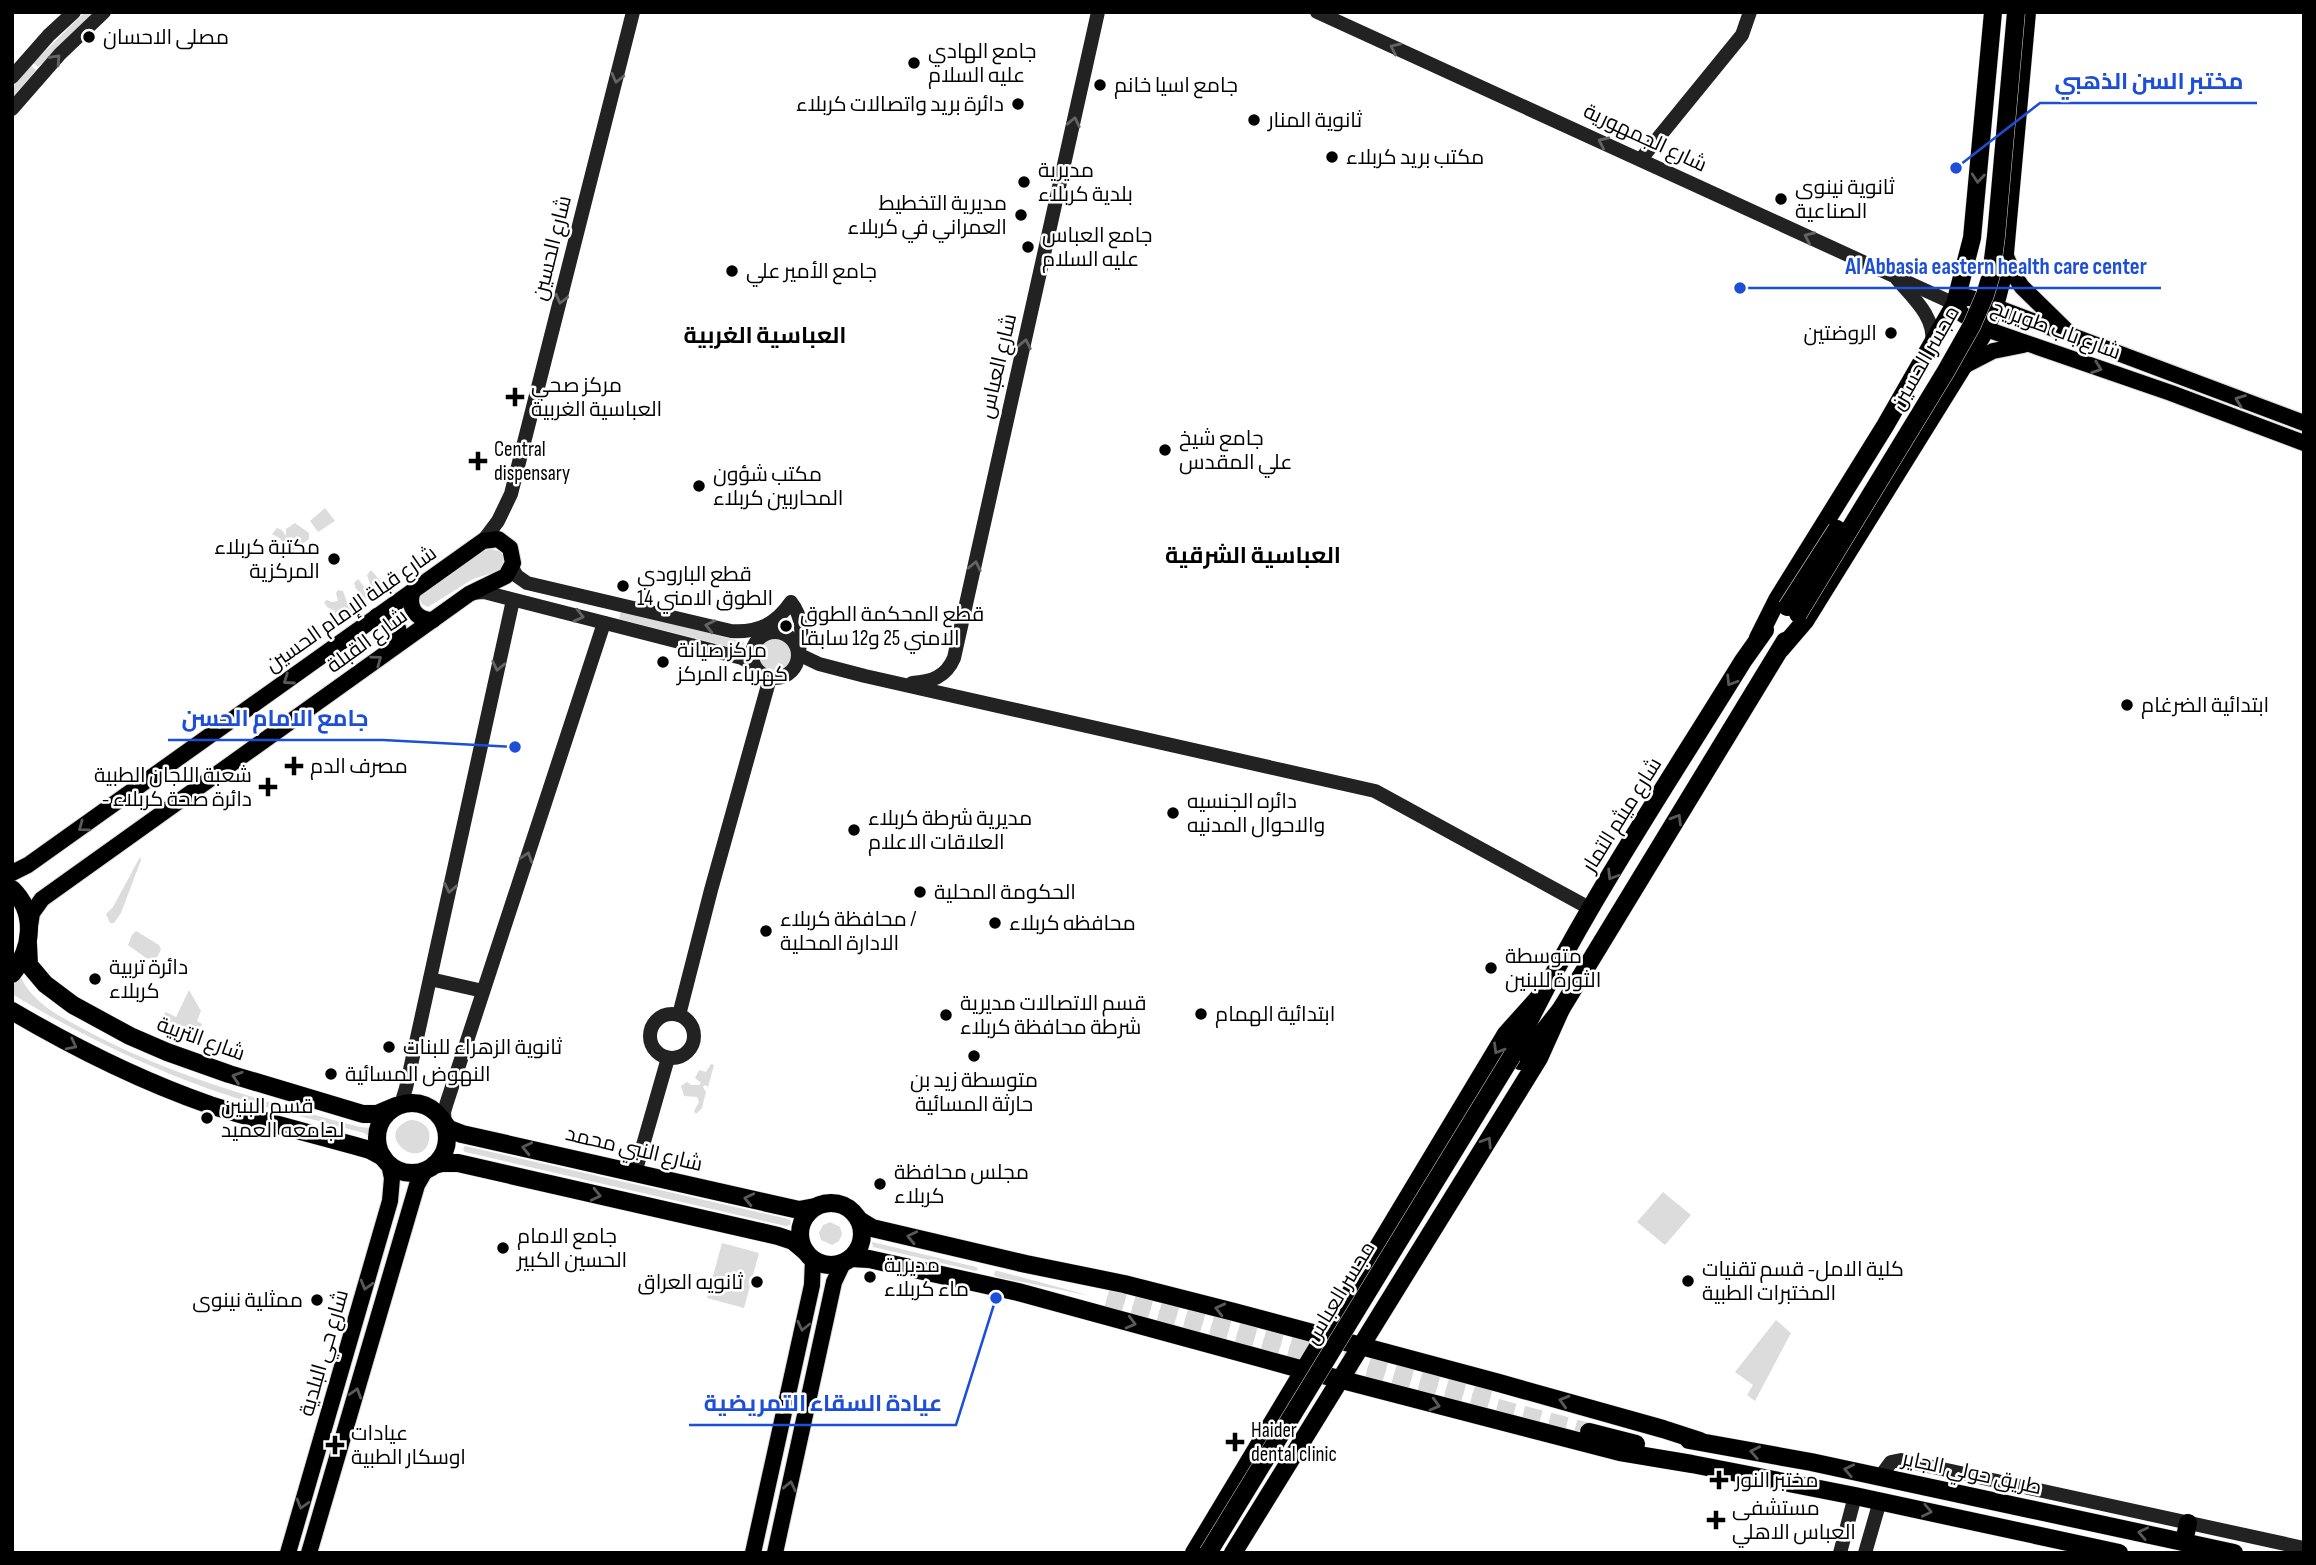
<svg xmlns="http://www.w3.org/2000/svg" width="2316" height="1565" viewBox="0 0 2316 1565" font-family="'Sofia Sans Condensed',Cairo,sans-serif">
<rect width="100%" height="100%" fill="#fff"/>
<g fill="#dcdcdc">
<polygon points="85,12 95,12 38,67 33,63"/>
<polygon points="31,66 36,70 12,98 12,88"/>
<polygon points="325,508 335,521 318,532 310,521"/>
<polygon points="295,523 309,533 309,539 289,553 282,548 281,539 272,534 277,528 282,530 286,536 286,529"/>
<polygon points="491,549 501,552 504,558 502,568 496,572 473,579 428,607 422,604 419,597 423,592 484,551"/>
<polygon points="371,570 383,584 383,587 366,599 356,589 354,583 358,579 364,587 368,587 370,584 367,575"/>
<polygon points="338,590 343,591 347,602 355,605 356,608 352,613 336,620 335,611 327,607 324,602 327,600 332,602 338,601 336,593"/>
<polygon points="621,611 744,642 742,650 619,619"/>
<circle cx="775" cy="655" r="17"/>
<polygon points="140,857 141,860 121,913 114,923 110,923 106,914 113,907"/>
<polygon points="136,931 159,945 161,949 156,960 146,958 128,945 132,935"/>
<path d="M 21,978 C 35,1005 61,1017 87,1031 C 173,1077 266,1102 360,1127 L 370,1128 L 370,1137 L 364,1133 C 312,1119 260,1107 209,1089 C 140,1064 75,1032 12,994 L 12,986 Z"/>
<polygon points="189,990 201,1011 197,1021 202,1024 194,1038 160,1021 166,1012 176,1017"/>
<polygon points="711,1064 714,1065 708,1087 705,1085 703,1087 706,1092 702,1108 696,1114 694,1111 699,1102 697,1097 684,1096 681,1086 687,1082 691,1085 699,1085 701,1083 695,1078 699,1070 706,1072"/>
<path d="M 410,1120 C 421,1120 432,1127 429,1140 C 422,1174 371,1134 410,1120 Z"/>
<polygon points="465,1146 788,1219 791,1221 790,1225 786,1226 465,1152 463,1149"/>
<polygon points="1663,1192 1691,1215 1665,1245 1637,1222"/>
<polygon points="830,1222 840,1227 842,1234 839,1241 832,1245 821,1240 819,1233 823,1225"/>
<polygon points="872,1242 976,1267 978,1269 976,1271 873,1247"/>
<polygon points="722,1243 759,1253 744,1308 707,1298"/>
<polygon points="995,1271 998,1271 1091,1296 997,1277 994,1275"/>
<polygon points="1776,1320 1791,1333 1755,1401 1747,1395 1753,1385 1735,1372"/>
</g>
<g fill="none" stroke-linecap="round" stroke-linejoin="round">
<g stroke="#d9d9d9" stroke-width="18" stroke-dasharray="18 9" stroke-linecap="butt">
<polyline points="1109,1291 1494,1395"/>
<polyline points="1105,1305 1589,1432"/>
</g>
<defs>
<g id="primary">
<polyline points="2005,254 2014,275 2022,287 2068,332"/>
<polyline points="1964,366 1993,351 2023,345"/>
<polyline points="2304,423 1977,300 1967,297 1955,304 1962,314 1986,329 2171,393 2304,443"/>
<path d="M 413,591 C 407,607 416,620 433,620"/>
<path d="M 377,616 C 394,616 403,628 398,644"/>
<polyline points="12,873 28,865 483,541 498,539 510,548 513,563 506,576 469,594 42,899 32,913 30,926"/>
<polyline points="288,1553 390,1201 392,1178 389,1164"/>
<polyline points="309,1553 417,1185 425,1171"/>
<polyline points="753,1553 812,1285 813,1259"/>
<polyline points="775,1553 834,1282 843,1263"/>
</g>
<g id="highway">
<polyline points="1758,638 1777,600 1885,426 1955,304 1972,238 1993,12"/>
<polyline points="1781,649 1805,621 1982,336 1994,310 2003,275 2027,12"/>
<path d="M 12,889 C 37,913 32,949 12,974"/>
<polyline points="28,944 29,965 45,984 73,1005 130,1036 167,1052 229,1074 363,1114 377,1114 396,1106"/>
<path d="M 12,1011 C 75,1048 141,1081 210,1105 C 263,1122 317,1135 370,1150 L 383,1157"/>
<path d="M 1512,1056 C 1577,918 1663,791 1743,661 L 1765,630"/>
<polyline points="1520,1061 1561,1009 1785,641"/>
<circle cx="412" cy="1138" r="35"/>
<polyline points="445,1124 449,1129 462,1134 799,1210 815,1207"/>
<polyline points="434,1165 442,1163 458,1163 778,1236 793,1241 805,1251"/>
<circle cx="831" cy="1234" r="31"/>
<polyline points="859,1220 872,1228 1026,1264 1124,1284 1234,1312 1499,1383 1663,1429 1700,1441"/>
<polyline points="851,1258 869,1259 1018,1292 1304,1370 1620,1452 1692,1464 1855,1496 2119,1553"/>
<polyline points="1589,1432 1636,1444"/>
<polyline points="1689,1440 1811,1462 2234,1553"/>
<polyline points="2184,1542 2188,1523"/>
<polyline points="1194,1553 1506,1034 1540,996"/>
<polyline points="1233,1553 1539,1058 1561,1009"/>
</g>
</defs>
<use href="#primary" stroke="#dbdbdb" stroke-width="18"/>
<use href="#highway" stroke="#dbdbdb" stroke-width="19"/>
<g stroke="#222" stroke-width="14">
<polyline points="1317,12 1955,304"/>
<polyline points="12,77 49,35 74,12"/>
<polyline points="12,109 60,54 104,12"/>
<polyline points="1641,159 1742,35 1750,12"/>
<path d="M 1897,279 C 1912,297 1936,317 1932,343"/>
<polyline points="483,541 498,521 511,494 633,12"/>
<path d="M 512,568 L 517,576 L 527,583 L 731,631 C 758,633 776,624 791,602 C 802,616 804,635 798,653"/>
<polyline points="471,593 484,592 742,658 753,664"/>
<circle cx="775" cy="655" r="23"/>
<polyline points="798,654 819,664 865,676 1375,791 1591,909"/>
<path d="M 912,683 C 931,682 946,677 954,658 L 1098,12"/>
<polyline points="430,979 483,991"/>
<circle cx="672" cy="1036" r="22"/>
<polyline points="679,1015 711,890 770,678"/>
<polyline points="396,1106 402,1101 406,1088 513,600"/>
<polyline points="445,1124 444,1112 447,1102 604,623"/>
<polyline points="635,1173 668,1058"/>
<polyline points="1880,1477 1891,1462 1901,1460 2304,1548"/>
<polyline points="1840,1553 1855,1496"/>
<polyline points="1865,1553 1880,1501"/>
</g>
<use href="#primary" stroke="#000" stroke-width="16"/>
<use href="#highway" stroke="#000" stroke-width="18"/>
<defs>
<g id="highway-bridge">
<polyline points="1787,607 1837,529"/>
<polyline points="1798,614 1946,371 1972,325 1985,295 1991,275 1996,236 2016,12"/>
<polyline points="1208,1553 1512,1056"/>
</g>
</defs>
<use href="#highway-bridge" stroke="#dbdbdb" stroke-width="19" stroke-linecap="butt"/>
<use href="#highway-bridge" stroke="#000" stroke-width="18"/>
</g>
<defs><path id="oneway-chevron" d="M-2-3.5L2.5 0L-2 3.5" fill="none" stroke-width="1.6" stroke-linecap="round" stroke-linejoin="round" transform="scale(1.75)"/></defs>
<g stroke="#646464">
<use href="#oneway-chevron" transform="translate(1395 48) rotate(-155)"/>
<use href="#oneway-chevron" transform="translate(56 59) rotate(-47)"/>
<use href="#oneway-chevron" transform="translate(617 78) rotate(104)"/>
<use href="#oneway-chevron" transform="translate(1074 122) rotate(-78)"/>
<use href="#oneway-chevron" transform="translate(1603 142) rotate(-155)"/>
<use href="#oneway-chevron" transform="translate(1809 237) rotate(-155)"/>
<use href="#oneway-chevron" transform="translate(561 299) rotate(104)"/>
<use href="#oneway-chevron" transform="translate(1025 344) rotate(-78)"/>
<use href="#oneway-chevron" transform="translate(975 566) rotate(-78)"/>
<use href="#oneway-chevron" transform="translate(579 616) rotate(14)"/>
<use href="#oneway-chevron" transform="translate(710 626) rotate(-167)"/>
<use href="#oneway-chevron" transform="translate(498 666) rotate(102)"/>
<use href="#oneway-chevron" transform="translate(527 857) rotate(-72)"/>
<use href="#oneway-chevron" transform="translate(450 888) rotate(102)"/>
</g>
<g stroke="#595959">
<use href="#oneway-chevron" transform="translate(1978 178) rotate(95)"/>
<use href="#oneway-chevron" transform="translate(2097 368) rotate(19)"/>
<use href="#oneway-chevron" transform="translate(2240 400) rotate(-159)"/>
<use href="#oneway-chevron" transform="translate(377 660) rotate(-36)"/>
<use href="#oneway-chevron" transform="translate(288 680) rotate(145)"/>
<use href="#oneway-chevron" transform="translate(1731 681) rotate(122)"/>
<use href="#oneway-chevron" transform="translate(1677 819) rotate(-59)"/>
<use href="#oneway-chevron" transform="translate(83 827) rotate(144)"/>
<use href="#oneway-chevron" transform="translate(1612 875) rotate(122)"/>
<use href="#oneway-chevron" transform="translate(72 1045) rotate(27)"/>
<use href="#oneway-chevron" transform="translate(1498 1049) rotate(121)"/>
<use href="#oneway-chevron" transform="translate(237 1077) rotate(-162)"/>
<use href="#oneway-chevron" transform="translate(1487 1142) rotate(-58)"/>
<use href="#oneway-chevron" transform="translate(527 1148) rotate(-167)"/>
<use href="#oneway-chevron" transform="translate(596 1195) rotate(13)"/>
<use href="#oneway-chevron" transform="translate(749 1199) rotate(-167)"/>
<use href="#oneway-chevron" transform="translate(912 1237) rotate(-167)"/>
<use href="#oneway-chevron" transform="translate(366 1285) rotate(106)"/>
<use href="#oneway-chevron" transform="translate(1220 1309) rotate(-166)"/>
<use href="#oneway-chevron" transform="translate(1131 1323) rotate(15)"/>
<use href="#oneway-chevron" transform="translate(803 1326) rotate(103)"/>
<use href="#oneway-chevron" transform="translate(356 1393) rotate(-73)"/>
<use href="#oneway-chevron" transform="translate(1564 1401) rotate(-164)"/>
<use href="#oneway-chevron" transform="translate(1435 1405) rotate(15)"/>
<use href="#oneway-chevron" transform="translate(1755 1452) rotate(-169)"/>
<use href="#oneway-chevron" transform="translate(1849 1470) rotate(-168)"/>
<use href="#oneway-chevron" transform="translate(790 1486) rotate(-78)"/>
<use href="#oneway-chevron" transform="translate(302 1504) rotate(106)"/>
<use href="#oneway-chevron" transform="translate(1927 1511) rotate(12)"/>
<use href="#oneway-chevron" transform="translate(2143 1533) rotate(-168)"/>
</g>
<g fill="#000" stroke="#fff" stroke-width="2.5">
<circle cx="89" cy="37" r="7"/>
<circle cx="914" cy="63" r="7"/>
<circle cx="1100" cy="85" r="7"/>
<circle cx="1018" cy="104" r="7"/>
<circle cx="1254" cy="120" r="7"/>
<circle cx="1332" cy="157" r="7"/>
<circle cx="1024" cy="182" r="7"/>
<circle cx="1781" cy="199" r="7"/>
<circle cx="1021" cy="215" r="7"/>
<circle cx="1028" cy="247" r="7"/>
<circle cx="732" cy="271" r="7"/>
<circle cx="1891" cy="333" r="7"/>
<path d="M511.5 386.5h7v7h7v7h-7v7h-7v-7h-7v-7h7z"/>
<circle cx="1165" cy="450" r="7"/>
<path d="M474.5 450.5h7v7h7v7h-7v7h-7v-7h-7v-7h7z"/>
<circle cx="699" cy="486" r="7"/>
<circle cx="334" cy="559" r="7"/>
<circle cx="623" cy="586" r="7"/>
<circle cx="786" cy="626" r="7"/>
<circle cx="663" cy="662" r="7"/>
<circle cx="2127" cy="705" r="7"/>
<path d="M290.5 755.5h7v7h7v7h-7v7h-7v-7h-7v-7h7z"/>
<path d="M264.5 776.5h7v7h7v7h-7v7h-7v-7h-7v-7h7z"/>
<circle cx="1173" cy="813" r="7"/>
<circle cx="854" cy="830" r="7"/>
<circle cx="920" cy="892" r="7"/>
<circle cx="995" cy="923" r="7"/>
<circle cx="766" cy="931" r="7"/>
<circle cx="1491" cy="968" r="7"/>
<circle cx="95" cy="979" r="7"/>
<circle cx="1201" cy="1014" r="7"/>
<circle cx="946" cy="1015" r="7"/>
<circle cx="389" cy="1047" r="7"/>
<circle cx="974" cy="1056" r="7"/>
<circle cx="331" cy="1074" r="7"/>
<circle cx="207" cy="1118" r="7"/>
<circle cx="880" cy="1184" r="7"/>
<circle cx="503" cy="1248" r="7"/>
<circle cx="870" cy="1277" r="7"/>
<circle cx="1688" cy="1281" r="7"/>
<circle cx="757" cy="1282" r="7"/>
<circle cx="317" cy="1300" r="7"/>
<path d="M1231.5 1431.5h7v7h7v7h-7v7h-7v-7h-7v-7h7z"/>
<path d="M331.5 1434.5h7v7h7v7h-7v7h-7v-7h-7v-7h7z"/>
<path d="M1715.5 1469.5h7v7h7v7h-7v7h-7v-7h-7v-7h7z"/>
<path d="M1712.5 1509.5h7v7h7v7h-7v7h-7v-7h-7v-7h7z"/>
</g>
<g text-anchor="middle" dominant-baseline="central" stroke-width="5" stroke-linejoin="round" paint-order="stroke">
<g font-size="21" fill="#000" stroke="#fff" text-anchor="start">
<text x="103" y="37">مصلى الاحسان</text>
<text x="928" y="51">جامع الهادي<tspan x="928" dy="24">عليه السلام</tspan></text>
<text x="1114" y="85">جامع اسيا خانم</text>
<text x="1004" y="104" text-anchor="end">دائرة بريد واتصالات كربلاء</text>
<text x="1268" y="120">ثانوية المنار</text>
<text x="1346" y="157">مكتب بريد كربلاء</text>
<text x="1038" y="170">مديرية<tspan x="1038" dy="24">بلدية كربلاء</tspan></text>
<text x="1795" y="187">ثانوية نينوى<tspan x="1795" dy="24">الصناعية</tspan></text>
<text x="1007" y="203" text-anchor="end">مديرية التخطيط<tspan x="1007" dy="24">العمراني في كربلاء</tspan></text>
<text x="1042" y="235">جامع العباس<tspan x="1042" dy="24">عليه السلام</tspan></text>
<text x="746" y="271">جامع الأمير علي</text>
<text x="1877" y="333" text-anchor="end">الروضتين</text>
<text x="531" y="385">مركز صحي<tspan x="531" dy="24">العباسية الغربية</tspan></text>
<text x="1179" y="438">جامع شيخ<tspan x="1179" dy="24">علي المقدس</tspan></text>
<text x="494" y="449">Central<tspan x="494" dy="24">dispensary</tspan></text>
<text x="713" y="474">مكتب شؤون<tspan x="713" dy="24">المحاربين كربلاء</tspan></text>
<text x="320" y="547" text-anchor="end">مكتبة كربلاء<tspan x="320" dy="24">المركزية</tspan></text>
<text x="637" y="574">قطع البارودي<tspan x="637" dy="24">الطوق الامني 14</tspan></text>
<text x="800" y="614">قطع المحكمة الطوق<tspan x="800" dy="24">الامني 25 و12 سابقا</tspan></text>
<text x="677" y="650">مركز صيانة<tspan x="677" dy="24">كهرباء المركز</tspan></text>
<text x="2141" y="705">ابتدائية الضرغام</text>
<text x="310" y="766">مصرف الدم</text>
<text x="252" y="775" text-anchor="end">شعبة اللجان الطبية<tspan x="252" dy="24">- دائرة صحة كربلاء</tspan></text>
<text x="1187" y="801">دائره الجنسيه<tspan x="1187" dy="24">والاحوال المدنيه</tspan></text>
<text x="868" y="818">مديرية شرطة كربلاء<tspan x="868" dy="24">العلاقات الاعلام</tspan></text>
<text x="934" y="892">الحكومة المحلية</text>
<text x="780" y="919">محافظة كربلاء /<tspan x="780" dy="24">الادارة المحلية</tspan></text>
<text x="1009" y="923">محافظه كربلاء</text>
<text x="1505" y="956">متوسطة<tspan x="1505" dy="24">الثورة للبنين</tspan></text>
<text x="109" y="967">دائرة تربية<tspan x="109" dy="24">كربلاء</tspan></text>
<text x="960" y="1003">قسم الاتصالات مديرية<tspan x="960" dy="24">شرطة محافظة كربلاء</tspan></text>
<text x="1215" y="1014">ابتدائية الهمام</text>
<text x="403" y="1047">ثانوية الزهراء للبنات</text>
<text x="345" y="1074">النهوض المسائية</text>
<text x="974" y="1080" text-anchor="middle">متوسطة زيد بن<tspan x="974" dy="24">حارثة المسائية</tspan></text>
<text x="221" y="1106">قسم البنين<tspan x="221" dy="24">لجامعه العميد</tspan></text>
<text x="894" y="1172">مجلس محافظة<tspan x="894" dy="24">كربلاء</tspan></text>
<text x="517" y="1236">جامع الامام<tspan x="517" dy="24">الحسين الكبير</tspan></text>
<text x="884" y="1265">مديرية<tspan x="884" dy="24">ماء كربلاء</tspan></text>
<text x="1702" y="1269">كلية الامل- قسم تقنيات<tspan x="1702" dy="24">المختبرات الطبية</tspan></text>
<text x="743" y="1282" text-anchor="end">ثانويه العراق</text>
<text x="303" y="1300" text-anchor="end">ممثلية نينوى</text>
<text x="1251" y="1430">Haider<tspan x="1251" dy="24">dental clinic</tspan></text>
<text x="351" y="1433">عيادات<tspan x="351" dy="24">اوسكار الطبية</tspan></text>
<text x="1735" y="1480">مختبر النور</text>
<text x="1732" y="1508">مستشفى<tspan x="1732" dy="24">العباس الاهلي</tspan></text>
</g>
<g font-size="21" fill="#000" stroke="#fff">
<text transform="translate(1645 138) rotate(25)">شارع الجمهورية</text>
<text transform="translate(552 248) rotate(-76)">شارع الحسين</text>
<text transform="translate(2056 330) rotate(20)">شارع باب طويريج</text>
<text transform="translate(1925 358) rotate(-60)">مجسر الحسين</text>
<text transform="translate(998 366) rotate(-77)">شارع العباس</text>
<text transform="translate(351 609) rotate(-35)">شارع قبلة الإمام الحسين</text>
<text transform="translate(367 641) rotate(-36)">شارع القبلة</text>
<text transform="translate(1622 815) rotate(-58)">شارع ميثم التمار</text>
<text transform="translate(201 1039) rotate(20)">شارع التربية</text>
<text transform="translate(634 1149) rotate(13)">شارع النبي محمد</text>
<text transform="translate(1340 1293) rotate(-59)">مجسر العباس</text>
<text transform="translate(324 1353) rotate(-74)">شارع حي البلدية</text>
<text transform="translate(1972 1473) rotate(12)">طريق حولي الجاير</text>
</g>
<g font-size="23" font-weight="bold" fill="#000" stroke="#fff">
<text x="765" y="336">العباسية الغربية</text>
<text x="1253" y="556">العباسية الشرقية</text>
</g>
</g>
<path fill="none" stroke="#1d4ed8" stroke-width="2.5" d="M1956 168L2040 103H2257M1740 288L1831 288H2161M515 747L383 740H168M996 1298L956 1425H689"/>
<g fill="#1d4ed8" stroke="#fff" stroke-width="2.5">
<circle cx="1956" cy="168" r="7"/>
<circle cx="1740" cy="288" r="7"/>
<circle cx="515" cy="747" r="7"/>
<circle cx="996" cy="1298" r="7"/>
</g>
<g font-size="23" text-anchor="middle" font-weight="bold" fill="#1d4ed8" stroke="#fff" stroke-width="5" stroke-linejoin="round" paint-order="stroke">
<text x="2149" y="89">مختبر السن الذهبي</text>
<text x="1996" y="274">Al Abbasia eastern health care center</text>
<text x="275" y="726">جامع الامام الحسن</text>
<text x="823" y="1411">عيادة السقاء التمريضية</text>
</g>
<rect width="2316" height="1565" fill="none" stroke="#000000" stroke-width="28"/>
</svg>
